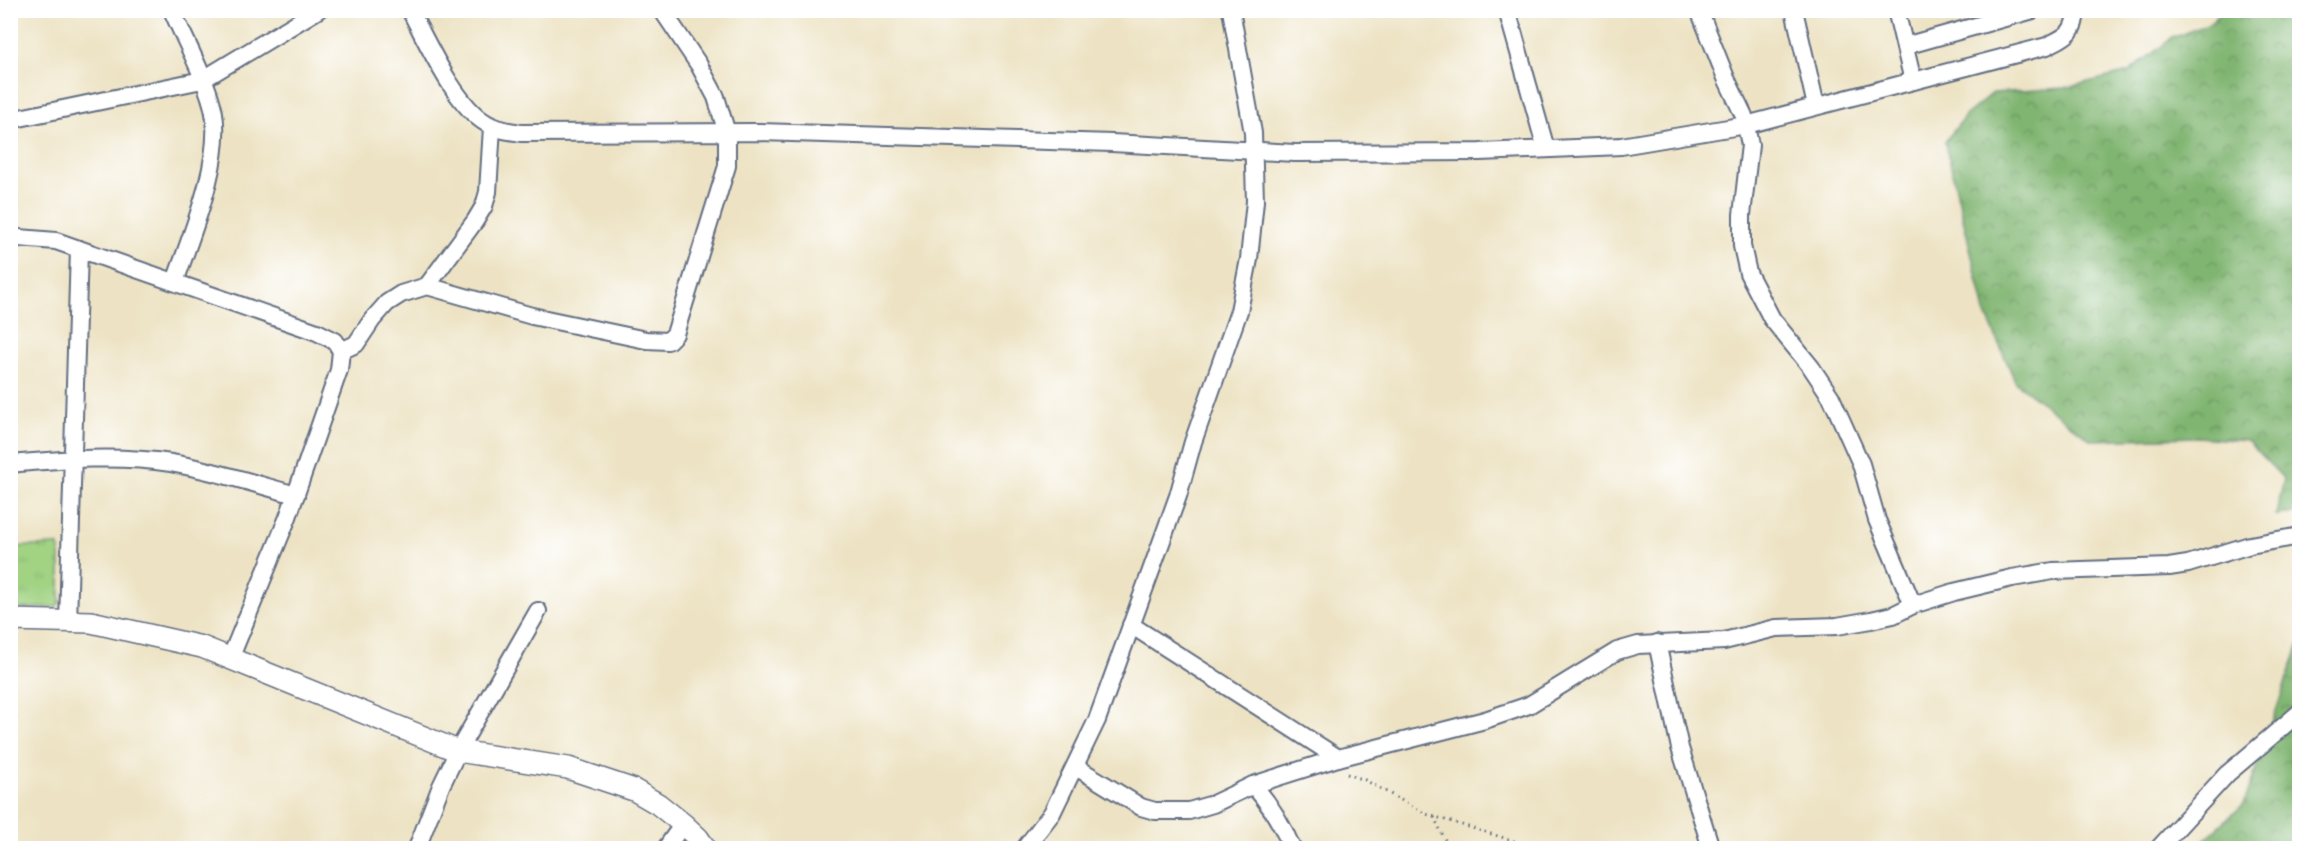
<svg xmlns="http://www.w3.org/2000/svg" width="2310" height="859" viewBox="0 0 2310 859" font-family="Sriracha,sans-serif">
<defs>
<pattern id="forest-crowns" width="20" height="18" patternUnits="userSpaceOnUse" patternTransform="scale(1.5)"><rect width="20" height="18" fill="#80b571"/><path d="M2 6a3 3 0 1 1 6 0M12 15a3 3 0 1 1 6 0" fill="none" stroke="#689460"/></pattern>
<pattern id="park-tufts" width="24" height="20" patternUnits="userSpaceOnUse" patternTransform="scale(1.5)"><rect width="24" height="20" fill="#a1d383"/><path d="M3 7l-1-3M5 7V3M7 7l1-3M15 17l-1-3M17 17v-4M19 17l1-3" fill="none" stroke="#8ab574"/></pattern>
</defs>
<rect width="100%" height="100%" fill="#fff"/>
<filter id="ink" filterUnits="userSpaceOnUse"><feTurbulence type="fractalNoise" baseFrequency=".0167" numOctaves="2"/><feDisplacementMap in="SourceGraphic" scale="12" xChannelSelector="R" yChannelSelector="G"/><feConvolveMatrix kernelMatrix="1 2 1 2 8 2 1 2 1" color-interpolation-filters="sRGB"/></filter>
<filter id="wash" filterUnits="userSpaceOnUse"><feTurbulence type="fractalNoise" baseFrequency=".008" numOctaves="4" result="noise"/><feDisplacementMap in="SourceGraphic" scale="24" xChannelSelector="R" yChannelSelector="G"/><feGaussianBlur stdDeviation="1.35" result="paint"/><feColorMatrix in="noise" values="0 0 0 0 0 0 0 0 0 0 0 0 0 0 0 0 0 1.4 0 .05"/><feComposite in="paint" operator="in"/></filter>
<g filter="url(#wash)">
<rect width="100%" height="100%" fill="#ede3c4"/>
<g fill="url(#forest-crowns)" stroke="#4e7268" stroke-width="1.5">
<polygon points="2221,11 2299,11 2299,513 2276,515 2284,479 2247,441 2197,437 2091,440 2016,383 1985,312 1945,142 1966,115 1993,93 2064,88 2129,72 2172,38 2213,22"/>
<polygon points="2299,644 2299,848 2195,848 2244,804"/>
</g>
<polygon fill="url(#park-tufts)" stroke="#5e8170" stroke-width="1.5" points="58,545 60,555 60,602 56,607 11,609 11,547"/>
</g>
<g filter="url(#ink)">
<g fill="none" stroke-linecap="round" stroke-linejoin="round">
<defs>
<g id="minor">
<path d="M 172,10 C 184,39 209,84 214,113 C 222,163 191,235 175,282"/>
<path d="M 410,10 C 427,42 455,105 486,123 C 497,130 509,131 521,133 L 760,132 L 1112,143 L 1295,153 L 1480,152 L 1621,146 L 1746,125 L 2047,46 C 2066,36 2075,34 2076,10"/>
<polyline points="1507,10 1546,149"/>
<polyline points="1699,10 1726,78 1744,116 1750,145 1742,215 1742,246 1748,273 1772,319 1811,367 1831,397 1861,464 1877,520 1913,605"/>
<polyline points="1794,10 1816,106"/>
<polyline points="1896,10 1913,81"/>
<polyline points="1905,46 2033,10"/>
<polyline points="10,120 202,80 318,10"/>
<polyline points="10,239 19,238 56,241 317,332 335,341 341,351 339,370 288,517 230,659"/>
<polyline points="427,286 532,316 646,340 668,341 675,334 727,166 727,133 716,97 699,65 662,10"/>
<polyline points="341,351 356,344 372,320 387,303 401,294 427,286 475,221 484,206 488,192 492,127"/>
<path d="M 10,464 C 63,459 119,455 171,463 C 213,470 255,484 296,495"/>
<polyline points="68,622 79,249"/>
<polyline points="1131,625 1338,758"/>
<polyline points="1657,643 1680,748 1711,848"/>
<polyline points="1076,767 1141,807 1155,811 1189,811 1213,804 1253,785 1338,758 1485,720 1529,705 1617,651 1638,645 1724,641 1776,628 1837,626 1871,620 1893,615 1913,605 1954,592 2012,578 2053,571 2169,567 2188,564 2250,545 2300,536"/>
<path d="M 1253,785 C 1271,805 1282,824 1292,848"/>
<polyline points="417,848 441,786 458,751 538,611"/>
<polyline points="666,848 683,824"/>
<polyline points="1025,848 1052,813 1097,720 1178,496 1193,442 1239,311 1249,259 1255,201 1253,133 1231,10"/>
<polyline points="2159,848 2227,774 2300,712"/>
</g>
<polyline id="tertiary" points="10,620 91,622 202,647 458,751 568,768 634,790 658,804 683,824 698,838 705,848"/>
</defs>
<use href="#minor" stroke="#646e82" stroke-width="20"/>
<use href="#tertiary" stroke="#646e82" stroke-width="24"/>
<g stroke="#646e82" stroke-width="3" stroke-dasharray="1.5 4.5" stroke-linecap="butt">
<polyline points="1347,774 1365,780 1426,814 1537,848"/>
<polyline points="1434,817 1449,848"/>
</g>
<use href="#minor" stroke="#fff" stroke-width="16"/>
<use href="#tertiary" stroke="#fff" stroke-width="21"/>
</g>
</g>
<rect width="2310" height="859" fill="none" stroke="#fff" stroke-width="36"/>
</svg>
